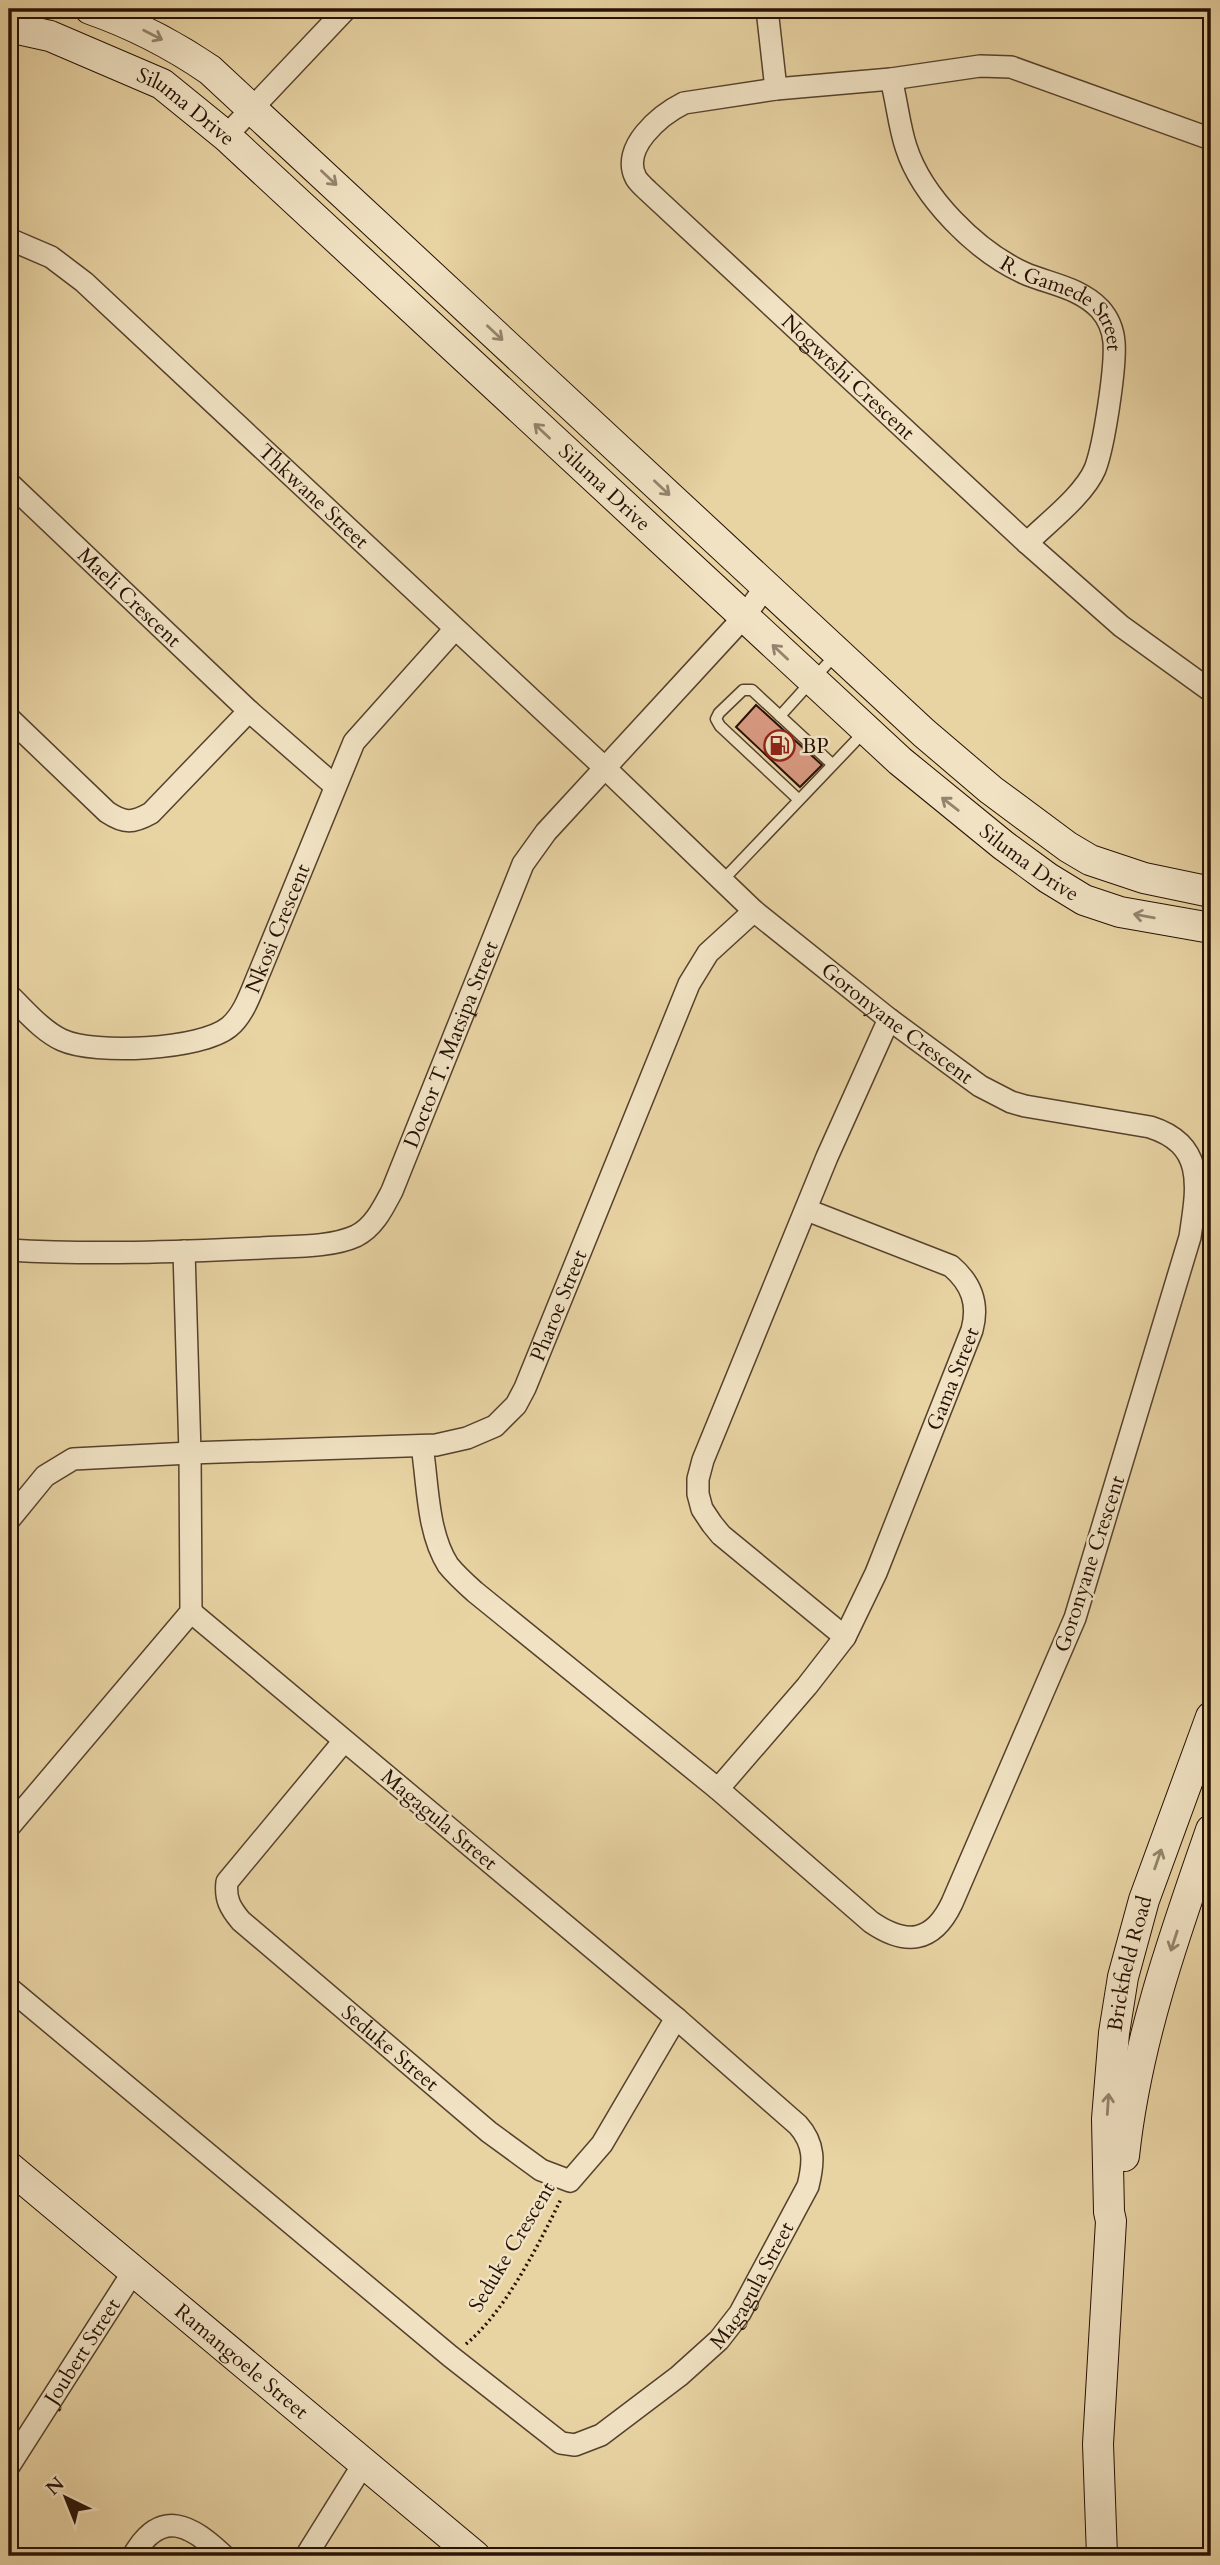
<svg xmlns="http://www.w3.org/2000/svg" width="1220" height="2565" viewBox="0 0 1220 2565" font-family="Cardo,serif">
<rect width="100%" height="100%" fill="#e8d3a3"/>
<filter id="stains"><feTurbulence type="fractalNoise" baseFrequency=".00286" numOctaves="4"/><feColorMatrix values="0 0 0 0 .2 0 0 0 0 .09 0 0 0 0 .02 0 0 0 .5 -.17"/></filter>
<radialGradient id="worn" r=".72"><stop offset=".6" stop-color="#630" stop-opacity="0"/><stop offset="1" stop-color="#630" stop-opacity=".3"/></radialGradient>
<polygon fill="#d89981" stroke="#261004" stroke-width="2" points="756,705 822,765 800,787 736,727"/>
<g fill="none" stroke-linecap="round" stroke-linejoin="round">
<defs>
<g id="lane">
<polyline points="780,716 837,653"/>
<polyline points="798,799 720,726 716,719 719,713 743,690 752,690 832,764"/>
<polyline points="722,881 865,731"/>
</g>
<g id="street">
<polyline points="767,9 776,89"/>
<path id="s1" d="M 891,79 C 897,102 899,126 906,147 C 922,197 976,251 1024,273 C 1049,284 1079,287 1100,309 C 1108,318 1113,330 1114,342 C 1116,367 1104,446 1095,469 C 1084,495 1047,523 1027,543"/>
<polyline points="226,136 346,9"/>
<path id="s2" d="M 1211,139 L 1011,67 L 980,66 L 891,79 L 776,89 L 684,103 C 660,115 620,148 636,178 C 639,183 644,187 648,191 L 1027,543 L 1121,626 L 1211,691"/>
<path id="s3" d="M 9,239 L 51,257 L 84,282 L 606,769 L 754,911 L 889,1019 L 980,1086 L 1011,1102 L 1025,1106 L 1150,1127 C 1207,1145 1197,1189 1190,1237 L 1075,1618 L 952,1903 C 933,1943 906,1946 871,1922 L 718,1789 L 475,1592 C 466,1584 456,1575 448,1565 C 427,1532 428,1484 422,1446"/>
<path id="s4" d="M 9,483 L 249,711 L 335,786"/>
<path d="M 9,718 L 107,812 C 125,824 133,823 151,813 L 249,711"/>
<path id="s5" d="M 9,995 C 24,1009 42,1031 62,1040 C 94,1055 201,1050 229,1027 C 245,1014 252,989 260,971 L 354,742 L 455,629"/>
<path id="s6" d="M 9,1250 C 92,1255 177,1252 261,1248 C 289,1246 330,1248 356,1236 C 374,1227 383,1208 392,1191 L 523,864 L 546,832 L 743,618 L 767,585"/>
<path id="s7" d="M 9,1520 L 45,1476 L 73,1459 L 190,1453 L 436,1445 L 467,1438 L 495,1426 L 516,1405 L 525,1388 L 689,984 L 708,953 L 754,911"/>
<polyline points="845,1637 721,1535 712,1524 702,1509 698,1494 698,1479 703,1460 827,1157 889,1019"/>
<path id="s8" d="M 344,1741 L 227,1882 C 225,1899 230,1908 241,1921 L 489,2132 L 541,2170 L 570,2181 L 602,2144 L 676,2018"/>
<path id="s9" d="M 718,1789 L 807,1686 L 845,1637 L 876,1573 L 972,1330 C 979,1304 972,1284 951,1266 L 807,1210"/>
<polyline points="9,1827 191,1612 190,1453 184,1251"/>
<path id="s10" d="M 9,1988 L 450,2356 L 561,2443 L 575,2445 L 601,2435 L 679,2376 L 719,2340 L 740,2313 L 808,2186 C 814,2162 815,2144 798,2125 L 676,2018 L 191,1612"/>
<path id="s11" d="M 9,2466 L 133,2272"/>
<path d="M 133,2556 C 161,2507 191,2525 224,2556"/>
<polyline points="306,2556 364,2463"/>
</g>
<g id="secondary">
<path d="M 90,9 C 133,24 172,44 210,70 L 924,733 L 991,790 L 1068,847 L 1090,860 L 1144,878 L 1211,892"/>
<path id="s12" d="M 9,27 L 50,36 L 162,84 L 226,136 L 900,761 L 1003,845 L 1048,878 L 1084,900 L 1120,912 L 1211,928"/>
<path d="M 1124,2156 C 1136,2043 1174,1936 1211,1830"/>
<path id="s13" d="M 9,2167 L 475,2556"/>
<path id="s14" d="M 1102,2556 L 1098,2444 L 1111,2221 L 1109,2212 L 1107,2119 L 1114,2033 L 1123,1977 L 1144,1900 L 1211,1717"/>
</g>
</defs>
<use href="#lane" stroke="#56412c" stroke-width="13"/>
<use href="#street" stroke="#56412c" stroke-width="24"/>
<use href="#secondary" stroke="#261004" stroke-width="32"/>
<path stroke="#261004" stroke-width="3.5" stroke-dasharray="2 3.5" stroke-linecap="butt" d="M 466,2344 C 505,2312 539,2244 561,2199"/>
<use href="#lane" stroke="#f0e2c3" stroke-width="10"/>
<use href="#street" stroke="#f0e2c3" stroke-width="21"/>
<use href="#secondary" stroke="#f0e2c3" stroke-width="30"/>
</g>
<defs><path id="oneway-shaft" d="M-6 0H5M1.5-3L5.5 0L1.5 3" fill="none" stroke-width="1.6" stroke-linecap="round" stroke-linejoin="round" transform="scale(1.75)"/></defs>
<g stroke="#95846d">
<use href="#oneway-shaft" transform="translate(153 35) rotate(27)"/>
<use href="#oneway-shaft" transform="translate(329 178) rotate(43)"/>
<use href="#oneway-shaft" transform="translate(495 333) rotate(43)"/>
<use href="#oneway-shaft" transform="translate(542 431) rotate(-137)"/>
<use href="#oneway-shaft" transform="translate(662 488) rotate(43)"/>
<use href="#oneway-shaft" transform="translate(780 652) rotate(-137)"/>
<use href="#oneway-shaft" transform="translate(950 804) rotate(-142)"/>
<use href="#oneway-shaft" transform="translate(1144 916) rotate(-170)"/>
<use href="#oneway-shaft" transform="translate(1158 1859) rotate(-71)"/>
<use href="#oneway-shaft" transform="translate(1174 1941) rotate(108)"/>
<use href="#oneway-shaft" transform="translate(1108 2104) rotate(-86)"/>
</g>
<defs>
<symbol id="fuel-ring" viewBox="-11 -11 22 22"><circle r="9.5" fill="#f0e2c3" stroke="#8f2418" stroke-width="1.5"/><path d="M-5.5-6h7V0h2V4h1.3V-2.5L3-4.5l.8-.8L6-3V5H2.5V1h-1V6h-7ZM-4.2-4.7v3.2H.2V-4.7Z" fill="#8f2418"/></symbol>
</defs>
<g fill-rule="evenodd">
<use href="#fuel-ring" x="762" y="728" width="35" height="35"/>
</g>
<g text-anchor="middle" dominant-baseline="central" stroke-width="5" stroke-linejoin="round" paint-order="stroke">
<g font-size="21" fill="#261004" stroke="#f0e2c3">
<text stroke="none"><textPath href="#s12" startOffset="196">Siluma Drive</textPath></text>
<text stroke="none"><textPath href="#s1" startOffset="299">R. Gamede Street</textPath></text>
<text stroke="none"><textPath href="#s2" startOffset="931">Nogwtshi Crescent</textPath></text>
<text stroke="none"><textPath href="#s12" startOffset="763">Siluma Drive</textPath></text>
<text stroke="none"><textPath href="#s3" startOffset="401">Thkwane Street</textPath></text>
<text stroke="none"><textPath href="#s4" startOffset="166">Maeli Crescent</textPath></text>
<text stroke="none"><textPath href="#s12" startOffset="1330">Siluma Drive</textPath></text>
<text stroke="none"><textPath href="#s5" startOffset="352">Nkosi Crescent</textPath></text>
<text stroke="none"><textPath href="#s3" startOffset="1188">Goronyane Crescent</textPath></text>
<text stroke="none"><textPath href="#s6" startOffset="565">Doctor T. Matsipa Street</textPath></text>
<text stroke="none"><textPath href="#s7" startOffset="653">Pharoe Street</textPath></text>
<text stroke="none"><textPath href="#s9" startOffset="478">Gama Street</textPath></text>
<text transform="translate(1090 1564) rotate(-72)">Goronyane Crescent</text>
<text transform="translate(439 1820) rotate(40)">Magagula Street</text>
<text stroke="none"><textPath href="#s14" startOffset="595">Brickfield Road</textPath></text>
<text stroke="none"><textPath href="#s8" startOffset="422">Seduke Street</textPath></text>
<text transform="translate(512 2247) rotate(-59)">Seduke Crescent</text>
<text stroke="none"><textPath href="#s10" startOffset="973">Magagula Street</textPath></text>
<text stroke="none"><textPath href="#s11" startOffset="136">Joubert Street</textPath></text>
<text stroke="none"><textPath href="#s13" startOffset="303">Ramangoele Street</textPath></text>
</g>
<g font-size="21" fill="#261004" stroke="#f0e2c3" text-anchor="start">
<text x="802" y="746">BP</text>
</g>
</g>
<rect width="1220" height="2565" fill="none" stroke="#e8d3a3" stroke-width="35"/>
<rect x="10" y="10" width="1199" height="2544" fill="none" stroke="#261004" stroke-width="3.5"/>
<rect x="18" y="18" width="1185" height="2530" fill="none" stroke="#261004" stroke-width="2"/>
<g transform="translate(66 2498) rotate(317)" stroke="#f0e2c3" stroke-width="5" paint-order="stroke">
<path d="M0-5L12 26L0 18L-12 26Z" fill="#261004"/>
<text y="-10" font-size="19" font-weight="bold" text-anchor="middle" fill="#261004">N</text>
</g>
<rect width="100%" height="100%" filter="url(#stains)"/>
<rect width="100%" height="100%" fill="url(#worn)"/>
</svg>
